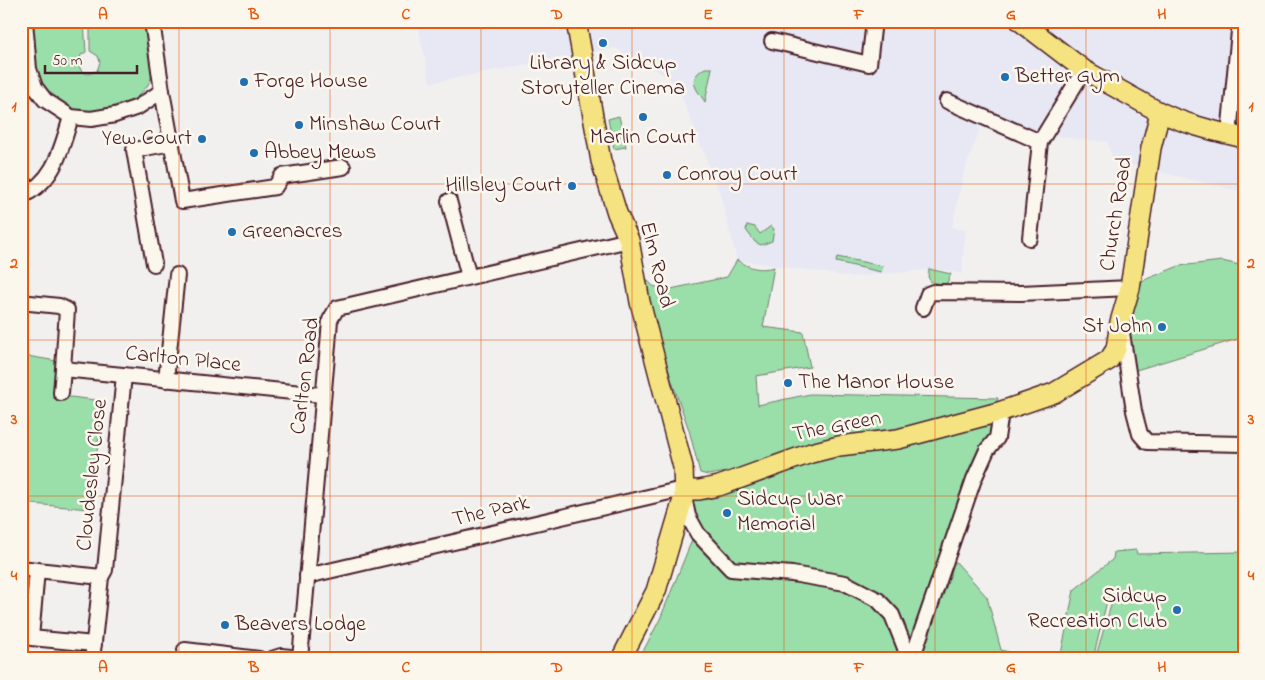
<svg xmlns="http://www.w3.org/2000/svg" width="1265" height="680" viewBox="0 0 1265 680" font-family="'Indie Flower',sans-serif">
<rect width="100%" height="100%" fill="#f2f0ef"/>
<filter id="ink" filterUnits="userSpaceOnUse"><feTurbulence type="fractalNoise" baseFrequency=".02" numOctaves="2"/><feDisplacementMap in="SourceGraphic" scale="10" xChannelSelector="R" yChannelSelector="G"/><feConvolveMatrix kernelMatrix="1 2 1 2 8 2 1 2 1" color-interpolation-filters="sRGB"/></filter>
<g filter="url(#ink)">
<polygon fill="#e7e8f3" points="417,21 1244,21 1244,192 1113,161 1107,142 1073,139 983,120 963,176 952,227 966,230 963,257 963,274 938,269 851,277 737,260 719,191 682,98 669,78 615,48 430,83"/>
<g fill="#9adeaa" stroke="#727e6a">
<path d="M 33,21 L 84,21 L 86,52 L 81,55 L 78,64 L 82,72 L 88,74 L 97,71 L 100,62 L 98,56 L 90,51 L 90,21 L 143,21 C 145,33 154,68 151,78 C 149,86 141,94 134,99 C 107,120 61,117 43,85 C 32,67 34,42 33,21 Z"/>
<path d="M 705,68 L 712,68 L 705,102 C 696,88 686,79 705,68 Z"/>
<polygon points="619,116 626,147 614,149 608,119"/>
<polygon points="747,225 755,227 760,234 771,226 774,229 772,241 761,245 755,242 746,230"/>
<polygon points="837,257 883,266 881,272 836,262"/>
<path d="M 737,260 C 750,268 759,271 774,267 L 763,327 L 803,332 L 810,367 L 756,376 L 758,405 L 810,394 L 998,398 L 993,414 L 999,412 L 970,486 L 943,571 L 956,562 L 987,597 L 1001,650 L 1036,659 L 639,659 L 660,619 L 696,530 L 685,490 L 733,471 L 708,475 L 700,473 L 689,430 L 637,282 L 648,281 L 653,286 L 666,290 L 727,277 Z"/>
<polygon points="1222,261 1244,266 1244,337 1133,371 1127,342 1128,306 1139,282 1179,266"/>
<polygon points="929,269 951,274 947,283 942,284 931,282 928,277"/>
<polygon points="21,355 57,361 54,395 104,401 89,509 21,503"/>
<polygon points="1136,550 1137,554 1244,552 1244,659 1095,659 1112,602 1113,588 1106,605 1093,659 1060,659 1074,590 1113,559 1114,552"/>
</g>
<g fill="none" stroke-linecap="round" stroke-linejoin="round">
<defs>
<g id="minor">
<polyline points="25,21 29,69 35,87 45,100 71,117 91,119 115,115 138,107 162,91 152,21"/>
<polyline points="772,41 869,64 874,21"/>
<polyline points="162,91 182,201 275,187 282,176 343,167"/>
<polyline points="947,101 1040,142"/>
<polyline points="1229,135 1240,21"/>
<path d="M 21,196 C 55,182 61,149 71,117"/>
<polyline points="449,201 469,277"/>
<polyline points="1030,238 1040,142 1084,70"/>
<polyline points="154,264 134,150 172,143"/>
<polyline points="30,303 59,306 67,310 63,369"/>
<polyline points="923,308 928,294 933,292 1021,293 1130,288"/>
<polyline points="1122,333 1134,411 1140,434 1147,442 1244,444"/>
<polyline points="166,380 177,275"/>
<polyline points="61,393 63,369 322,395"/>
<polyline points="684,497 688,516 698,534 731,569 792,574 845,583 878,600 892,615 905,648 907,659"/>
<polyline points="21,568 37,570 31,638 94,644"/>
<polyline points="37,570 101,577"/>
<polyline points="307,576 674,491 685,490"/>
<polyline points="185,650 259,659"/>
<polyline points="93,651 101,577 105,570 124,375"/>
<polyline points="272,659 281,656 300,658"/>
<polyline points="300,659 328,345 330,320 337,308 629,240"/>
<polyline points="912,659 974,479 987,450 997,438 1000,419 999,412"/>
</g>
<g id="major">
<polyline points="576,21 601,161 617,213 629,240 640,302 683,467 684,496 656,591 621,659"/>
<path d="M 1020,21 L 1084,70 L 1152,108 C 1180,123 1213,131 1244,138"/>
<polyline points="685,490 699,490 719,486 811,453 839,446 898,439 999,412 1054,393 1109,360 1116,349 1120,322 1130,288 1151,148 1160,113"/>
</g>
</defs>
<use href="#minor" stroke="#4a1f2b" stroke-width="18"/>
<use href="#major" stroke="#4a1f2b" stroke-width="22"/>
<use href="#minor" stroke="#fbf7ec" stroke-width="14"/>
<use href="#major" stroke="#f5e382" stroke-width="19"/>
</g>
</g>
<path fill="none" stroke="#e8590c" stroke-width="1" stroke-opacity="0.55" d="M 179,21 L 179,659M 330,21 L 330,659M 481,21 L 481,659M 632,21 L 632,659M 784,21 L 784,659M 935,21 L 935,659M 1086,21 L 1086,659M 21,184 L 1244,184M 21,340 L 1244,340M 21,496 L 1244,496"/>
<g fill="#1f6fb2" stroke="#fbf7ec" stroke-width="2">
<circle cx="603" cy="43" r="5"/>
<circle cx="1005" cy="77" r="5"/>
<circle cx="244" cy="82" r="5"/>
<circle cx="643" cy="117" r="5"/>
<circle cx="299" cy="125" r="5"/>
<circle cx="202" cy="139" r="5"/>
<circle cx="254" cy="153" r="5"/>
<circle cx="667" cy="175" r="5"/>
<circle cx="572" cy="186" r="5"/>
<circle cx="232" cy="232" r="5"/>
<circle cx="1162" cy="327" r="5"/>
<circle cx="788" cy="383" r="5"/>
<circle cx="727" cy="513" r="5"/>
<circle cx="1177" cy="610" r="5"/>
<circle cx="225" cy="625" r="5"/>
</g>
<g text-anchor="middle" dominant-baseline="central" stroke-width="5" stroke-linejoin="round" paint-order="stroke">
<g font-size="22" fill="#4a1f2b" stroke="#fbf7ec" text-anchor="start">
<text x="603" y="64" text-anchor="middle">Library &amp; Sidcup<tspan x="603" dy="25">Storyteller Cinema</tspan></text>
<text x="1015" y="77">Better Gym</text>
<text x="254" y="82">Forge House</text>
<text x="309" y="125">Minshaw Court</text>
<text x="643" y="138" text-anchor="middle">Marlin Court</text>
<text x="192" y="139" text-anchor="end">Yew Court</text>
<text x="264" y="153">Abbey Mews</text>
<text x="677" y="175">Conroy Court</text>
<text x="562" y="186" text-anchor="end">Hillsley Court</text>
<text x="242" y="232">Greenacres</text>
<text x="1152" y="327" text-anchor="end">St John</text>
<text x="798" y="383">The Manor House</text>
<text x="737" y="500">Sidcup War<tspan x="737" dy="25">Memorial</tspan></text>
<text x="1167" y="597" text-anchor="end">Sidcup<tspan x="1167" dy="25">Recreation Club</tspan></text>
<text x="235" y="625">Beavers Lodge</text>
</g>
<g font-size="22" fill="#4a1f2b" stroke="#fbf7ec">
<text transform="translate(1117 214) rotate(-81)">Church Road</text>
<text transform="translate(656 265) rotate(76)">Elm Road</text>
<text transform="translate(183 360) rotate(6)">Carlton Place</text>
<text transform="translate(306 376) rotate(-83)">Carlton Road</text>
<text transform="translate(837 427) rotate(-11)">The Green</text>
<text transform="translate(93 475) rotate(-84)">Cloudesley Close</text>
<text transform="translate(491 512) rotate(-13)">The Park</text>
</g>
</g>
<rect width="1265" height="680" fill="none" stroke="#fbf7ec" stroke-width="55"/>
<path d="M45 65v8h92v-8" fill="none" stroke="#4a1f2b" stroke-width="2.5"/>
<text x="52" y="65" font-size="15" fill="#4a1f2b" stroke="#fbf7ec" stroke-width="4" paint-order="stroke">50 m</text>
<rect x="28" y="28" width="1210" height="624" fill="none" stroke="#e8590c" stroke-width="2"/>
<g font-size="16" text-anchor="middle" font-weight="bold" fill="#e8590c">
<text x="103" y="19">A</text>
<text x="254" y="19">B</text>
<text x="406" y="19">C</text>
<text x="557" y="19">D</text>
<text x="708" y="19">E</text>
<text x="859" y="19">F</text>
<text x="1011" y="19">G</text>
<text x="1162" y="19">H</text>
<text x="14" y="111">1</text>
<text x="1251" y="111">1</text>
<text x="14" y="268">2</text>
<text x="1251" y="268">2</text>
<text x="14" y="424">3</text>
<text x="1251" y="424">3</text>
<text x="14" y="580">4</text>
<text x="1251" y="580">4</text>
<text x="103" y="672">A</text>
<text x="254" y="672">B</text>
<text x="406" y="672">C</text>
<text x="557" y="672">D</text>
<text x="708" y="672">E</text>
<text x="859" y="672">F</text>
<text x="1011" y="672">G</text>
<text x="1162" y="672">H</text>
</g>
</svg>
